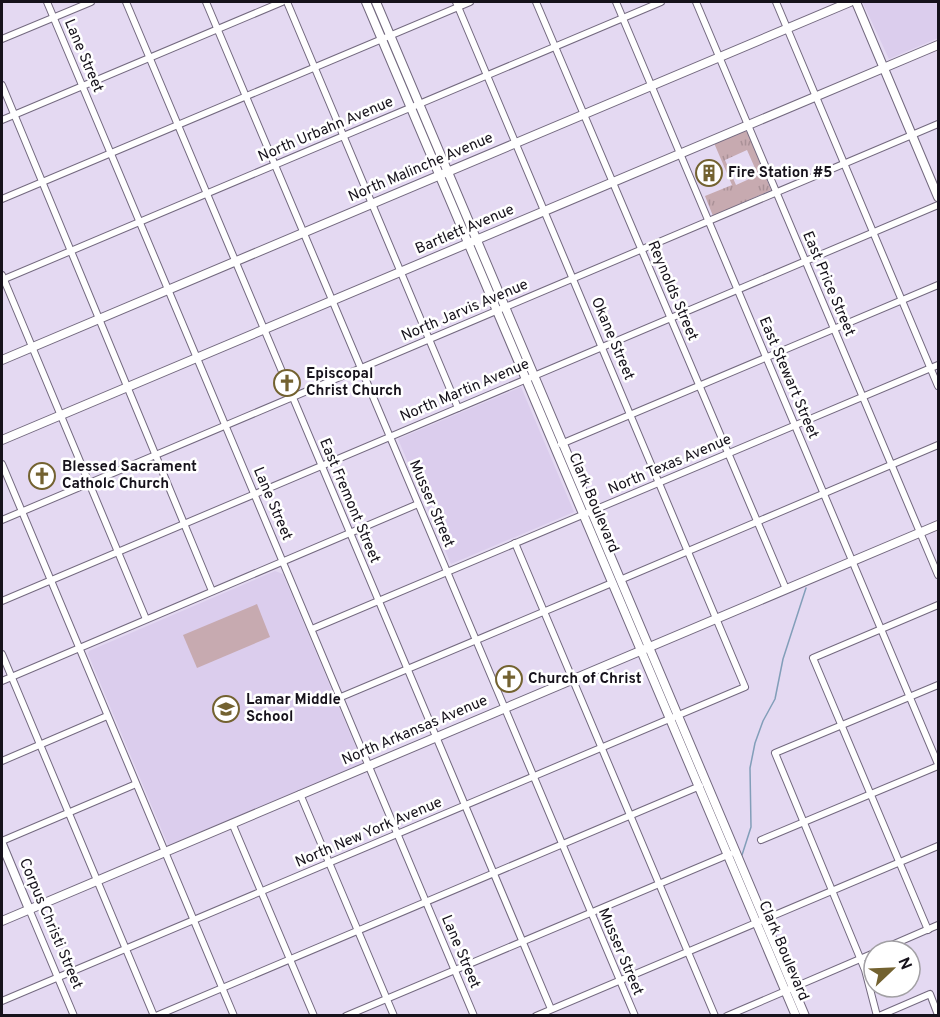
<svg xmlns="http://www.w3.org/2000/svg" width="940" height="1017" viewBox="0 0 940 1017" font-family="Overpass,sans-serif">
<defs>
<pattern id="park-tufts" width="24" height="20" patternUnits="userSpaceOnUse" patternTransform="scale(1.5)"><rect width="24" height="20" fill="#c7aab0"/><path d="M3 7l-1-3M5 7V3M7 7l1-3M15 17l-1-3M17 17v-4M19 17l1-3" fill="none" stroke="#aa9197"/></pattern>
</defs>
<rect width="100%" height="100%" fill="#e4d9f2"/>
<g fill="#dbcded">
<polygon points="865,2 938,2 938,38 889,59 863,3"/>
<polygon points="521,387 574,512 451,564 398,439"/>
<polygon points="275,571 283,574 363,764 168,845 88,654 89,651"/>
</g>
<path fill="url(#park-tufts)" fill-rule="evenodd" d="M 744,130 L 748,133 L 771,190 L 713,216 L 705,196 L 732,185 L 714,143 ZM 747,150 L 758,175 L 736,185 L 725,160 Z"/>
<polygon fill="#c7aab0" points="257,604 270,637 197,668 183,635"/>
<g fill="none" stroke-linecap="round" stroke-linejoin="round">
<polyline stroke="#829eb9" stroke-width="1.5" points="742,855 751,827 750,768 755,743 763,721 775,699 783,659 806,588"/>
<defs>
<g id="minor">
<polyline points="47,2 474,1016"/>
<polyline points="126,2 551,1009"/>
<polyline points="206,2 635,1016"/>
<polyline points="287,2 458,408"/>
<polyline points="536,2 786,589"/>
<polyline points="616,2 938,764"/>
<polyline points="696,2 938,575"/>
<polyline points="776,2 938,386"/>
<polyline points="2,39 91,2"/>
<polyline points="2,85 212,591"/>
<polyline points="2,120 282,2"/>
<polyline points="2,199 470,2"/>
<polyline points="2,275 146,619"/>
<polyline points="2,280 661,2"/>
<polyline points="561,444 938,285"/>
<polyline points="2,464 234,1016"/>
<polyline points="2,520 938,124"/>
<polyline points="515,543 715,1016"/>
<polyline points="620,580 938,445"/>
<polyline points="2,601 938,205"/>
<polyline points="312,629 938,365"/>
<polyline points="2,654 154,1016"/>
<polyline points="2,681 418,504"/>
<polyline points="341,697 612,583"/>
<polyline points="2,761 107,716"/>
<polyline points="300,794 394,1016"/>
<polyline points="232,823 314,1016"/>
<polyline points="761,840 938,766"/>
<polyline points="2,841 136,784"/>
<polyline points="29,909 74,1016"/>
<polyline points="928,930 813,658 938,605"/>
<polyline points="878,951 938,925"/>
<polyline points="2,1001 745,687 456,2"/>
<polyline points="156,1016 700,786"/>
<polyline points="346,1016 730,854"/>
<polyline points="536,1016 938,846"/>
<polyline points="727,1016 874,953"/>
<polyline points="877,1016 865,970 775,753 938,685"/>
<polyline points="879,1016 930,994 938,1015"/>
</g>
<g id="major">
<polyline points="366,2 796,1016"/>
<polyline points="376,2 805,1016"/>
<polyline points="856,2 938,197"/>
<polyline points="2,360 850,2"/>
<polyline points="2,440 938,45"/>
<polyline points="2,844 29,909"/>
<polyline points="2,921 938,525"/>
</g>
</defs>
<use href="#minor" stroke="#73697f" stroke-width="8"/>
<use href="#major" stroke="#73697f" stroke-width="10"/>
<use href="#minor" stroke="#fff" stroke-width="6"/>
<use href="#major" stroke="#fff" stroke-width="8"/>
</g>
<defs>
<symbol id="building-ring" viewBox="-11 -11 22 22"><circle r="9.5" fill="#fff" stroke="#736230" stroke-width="1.5"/><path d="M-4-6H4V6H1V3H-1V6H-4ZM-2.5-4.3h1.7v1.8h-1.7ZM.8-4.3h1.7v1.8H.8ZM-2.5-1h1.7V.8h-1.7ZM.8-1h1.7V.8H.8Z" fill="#736230"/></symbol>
<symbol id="church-ring" viewBox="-11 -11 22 22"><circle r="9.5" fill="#fff" stroke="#736230" stroke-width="1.5"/><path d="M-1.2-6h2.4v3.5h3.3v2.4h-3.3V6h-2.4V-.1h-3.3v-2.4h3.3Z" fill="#736230"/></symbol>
<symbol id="school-ring" viewBox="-11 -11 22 22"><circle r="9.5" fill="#fff" stroke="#736230" stroke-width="1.5"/><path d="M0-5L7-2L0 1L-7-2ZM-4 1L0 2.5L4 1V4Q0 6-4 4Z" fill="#736230"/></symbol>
</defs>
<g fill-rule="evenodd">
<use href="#building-ring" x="694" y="158" width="30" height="30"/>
<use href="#church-ring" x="272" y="368" width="30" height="30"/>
<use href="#church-ring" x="27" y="461" width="30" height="30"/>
<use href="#church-ring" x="494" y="664" width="30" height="30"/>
<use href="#school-ring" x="211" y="694" width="30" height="30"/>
</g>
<g text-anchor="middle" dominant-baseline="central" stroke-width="5" stroke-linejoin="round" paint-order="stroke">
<g font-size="15" fill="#16121b" stroke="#fff">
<text transform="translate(83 56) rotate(67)">Lane Street</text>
<text transform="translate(326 130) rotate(-23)">North Urbahn Avenue</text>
<text transform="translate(421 168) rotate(-23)">North Malinche Avenue</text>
<text transform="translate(465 230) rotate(-23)">Bartlett Avenue</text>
<text transform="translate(828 284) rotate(67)">East Price Street</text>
<text transform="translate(672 291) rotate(67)">Reynolds Street</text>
<text transform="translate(465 311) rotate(-23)">North Jarvis Avenue</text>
<text transform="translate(612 339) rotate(67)">Okane Street</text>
<text transform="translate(788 378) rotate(67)">East Stewart Street</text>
<text transform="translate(465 391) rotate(-23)">North Martin Avenue</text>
<text transform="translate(670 465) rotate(-23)">North Texas Avenue</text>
<text transform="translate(349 501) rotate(67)">East Fremont Street</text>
<text transform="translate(593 503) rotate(67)">Clark Boulevard</text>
<text transform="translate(272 504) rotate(67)">Lane Street</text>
<text transform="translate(431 504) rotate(67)">Musser Street</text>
<text transform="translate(415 731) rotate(-23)">North Arkansas Avenue</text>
<text transform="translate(369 833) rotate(-23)">North New York Avenue</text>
<text transform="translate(50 924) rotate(67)">Corpus Christi Street</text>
<text transform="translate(783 951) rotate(67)">Clark Boulevard</text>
<text transform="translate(460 952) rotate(67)">Lane Street</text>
<text transform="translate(620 952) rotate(67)">Musser Street</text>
</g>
<g font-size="15" font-weight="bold" fill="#16121b" stroke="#fff" text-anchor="start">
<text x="728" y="173">Fire Station #5</text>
<text x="306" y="374">Episcopal<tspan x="306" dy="17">Christ Church</tspan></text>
<text x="62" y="467">Blessed Sacrament<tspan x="62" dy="17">Catholc Church</tspan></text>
<text x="528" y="679">Church of Christ</text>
<text x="246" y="700">Lamar Middle<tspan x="246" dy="17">School</tspan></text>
</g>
</g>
<rect width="940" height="1017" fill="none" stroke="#16121b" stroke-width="6"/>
<g transform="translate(892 969) rotate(67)"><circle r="28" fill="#ffffff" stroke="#a2a0a4" stroke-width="1.5"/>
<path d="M0-4.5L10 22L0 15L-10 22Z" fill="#736230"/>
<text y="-9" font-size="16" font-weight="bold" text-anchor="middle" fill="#16121b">N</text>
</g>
</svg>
